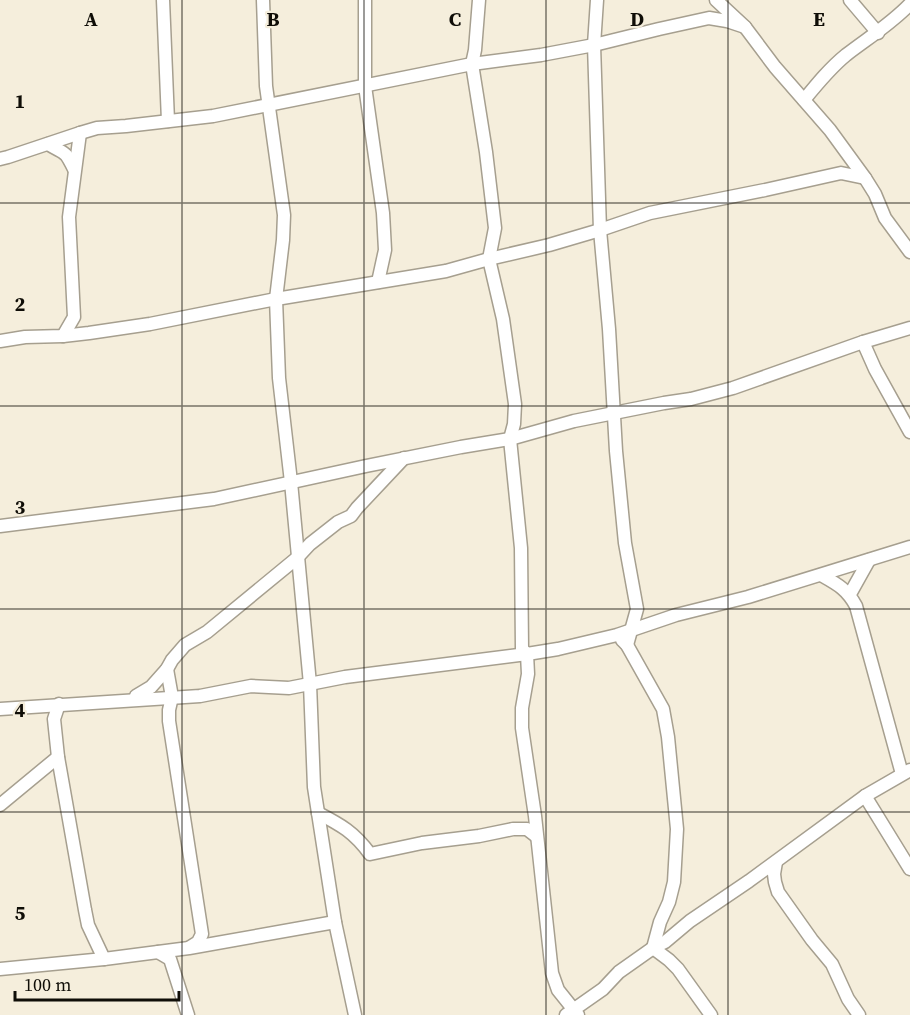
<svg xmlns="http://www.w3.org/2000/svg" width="910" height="1015" viewBox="0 0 910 1015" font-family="'Source Serif 4',serif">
<rect width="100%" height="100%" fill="#f5eedc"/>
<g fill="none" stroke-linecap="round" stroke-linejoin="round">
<defs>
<g id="minor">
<polyline points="163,0 168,121"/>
<polyline points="263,0 266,86 284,215 283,240 276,299 279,378 291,482 310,684 314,787 335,922 355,1015"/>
<polyline points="365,0 365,86 383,213 385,250 378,282"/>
<polyline points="479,0 475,50 472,64 486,152 495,228 489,259 503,319 515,404 514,424 510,439 521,548 522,649 527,654 528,674 522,708 522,728 535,816 552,973 558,990 578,1015"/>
<polyline points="597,0 594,45 600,230 609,329 616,451 625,543 637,609 627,645"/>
<polyline points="716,0 745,27 775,67 830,130 865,178 875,194 885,218 910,252"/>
<polyline points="850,0 878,33"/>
<path d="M 804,100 C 817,84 830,68 846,55 C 868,38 891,24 910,4"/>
<path d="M 48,144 C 66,155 64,149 74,169"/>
<polyline points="0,159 8,157 80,133 97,128 126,126 213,116 472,64 541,55 594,45 659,29 709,18 727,21 745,27"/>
<polyline points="63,336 74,317 69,217 80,133"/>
<polyline points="0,341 25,337 63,336 89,333 150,324 276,299 446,271 489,259 549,245 600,230 650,213 765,190 841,173 865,178"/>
<polyline points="863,342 875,369 910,432"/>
<polyline points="0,526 214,499 366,466 461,447 510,439 574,421 664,403 691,399 733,388 863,342 910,328"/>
<path d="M 821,575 C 837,584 847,589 856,606 L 902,774"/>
<polyline points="850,594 869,560"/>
<polyline points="622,640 627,645 663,709 668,737 677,829 674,882 669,902 660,922 653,948 669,960 678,969 711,1015"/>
<polyline points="167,669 172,697 169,710 169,721 202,934 198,942 190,947"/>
<polyline points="136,696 151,687 167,669 172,660 185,645 207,632 297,558 310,544 338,522 351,516 357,508 404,458"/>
<polyline points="59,704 54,719 58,757 85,910 88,925 104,959"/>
<polyline points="0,709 200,696 251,686 289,688 345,677 527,654 558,649 617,635 676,615 748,597 910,547"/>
<polyline points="865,796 910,869"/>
<polyline points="0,805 58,757"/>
<path d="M 318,813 C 341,825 354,832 370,854 L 422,843 L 479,836 L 513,829 L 527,829 L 536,836"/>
<polyline points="776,862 774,874 775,882 778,892 812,940 832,964 848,999 859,1015"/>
<polyline points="158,952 170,959 188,1015"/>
<polyline points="0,969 104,959 189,948 335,922"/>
<polyline points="566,1015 603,989 619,972 653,948 665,942 690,921 749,881 865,796 910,770"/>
</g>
</defs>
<use href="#minor" stroke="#a69f8f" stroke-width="15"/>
<use href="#minor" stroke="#fff" stroke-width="12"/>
</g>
<path fill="none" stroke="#0f0d07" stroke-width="1.5" stroke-opacity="0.55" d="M 182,0 L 182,1015M 364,0 L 364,1015M 546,0 L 546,1015M 728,0 L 728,1015M 0,203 L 910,203M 0,406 L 910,406M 0,609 L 910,609M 0,812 L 910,812"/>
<g font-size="20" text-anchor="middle" font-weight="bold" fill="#0f0d07" stroke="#f5eedc" stroke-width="4.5" stroke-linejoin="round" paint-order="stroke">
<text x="91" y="26">A</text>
<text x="273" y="26">B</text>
<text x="455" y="26">C</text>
<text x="637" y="26">D</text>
<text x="819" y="26">E</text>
<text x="20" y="108">1</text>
<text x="20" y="311">2</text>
<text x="20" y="514">3</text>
<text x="20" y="717">4</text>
<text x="20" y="920">5</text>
</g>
<path d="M15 991v9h164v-9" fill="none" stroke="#0f0d07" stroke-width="3"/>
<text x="24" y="991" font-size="18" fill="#0f0d07" stroke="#f5eedc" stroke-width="4.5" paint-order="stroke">100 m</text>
</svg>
